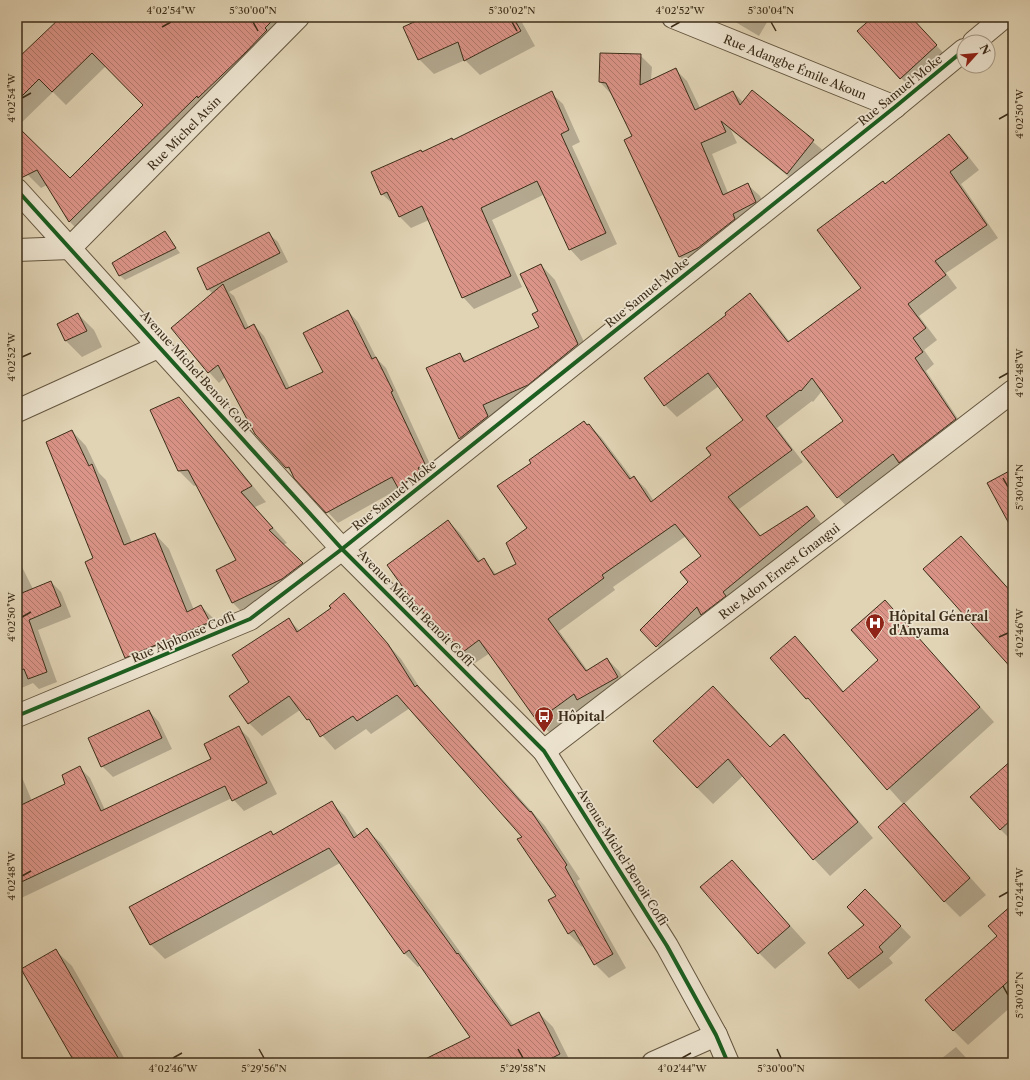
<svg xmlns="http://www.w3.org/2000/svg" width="1030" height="1080" viewBox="0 0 1030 1080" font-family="'Libre Caslon Text',serif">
<defs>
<pattern id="building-back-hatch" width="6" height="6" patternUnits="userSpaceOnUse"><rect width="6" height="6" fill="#db9488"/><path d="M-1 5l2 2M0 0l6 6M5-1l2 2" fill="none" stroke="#b3796e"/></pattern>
</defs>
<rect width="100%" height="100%" fill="#e1d4b5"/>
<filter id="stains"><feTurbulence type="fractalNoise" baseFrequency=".005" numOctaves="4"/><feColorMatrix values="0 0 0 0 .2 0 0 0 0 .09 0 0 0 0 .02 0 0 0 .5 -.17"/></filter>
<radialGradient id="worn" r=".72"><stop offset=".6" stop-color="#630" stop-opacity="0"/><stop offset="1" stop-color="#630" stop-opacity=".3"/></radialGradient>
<g fill="#0003">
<polygon points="62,17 303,17 83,235 70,222 47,185 41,188 17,164 17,127 70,179 144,105 106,66 66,105 53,92 17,127 17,60"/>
<polygon points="428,17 519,17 535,46 480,75 465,60 434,74 419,59"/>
<polygon points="727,17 770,17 759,36"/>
<polygon points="875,17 906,17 922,30 947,57 912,89 901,78"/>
<polygon points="640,55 652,67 651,80 675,69 687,81 700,108 733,92 743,102 752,91 825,152 799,185 731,130 737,143 712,154 728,193 748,185 760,196 767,213 691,268 680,257 633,137 611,94 600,82"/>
<polygon points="551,93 563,104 580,142 572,146 617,244 581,261 570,249 545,194 492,220 522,287 474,309 463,297 429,220 411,228 400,217 394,205 382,194 422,153 453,140"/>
<polygon points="949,135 961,147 979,170 961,184 998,238 946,273 957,288 919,316 937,340 924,350 934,364 926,371 967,432 849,509 838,497 845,421 822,391 813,402 812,401 777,428 803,462 739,509 761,536 807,507 826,529 669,658 641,630 690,582 702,556 686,536 613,587 615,590 559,631 588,671 607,659 619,671 629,690 585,706 550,733 538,721 490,653 475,663 415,603 448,521 460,533 480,561 483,559 497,575 517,564 528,529 589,425 601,437 632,478 634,477 646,489 654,501 713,455 744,420 719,386 677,417 665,405 645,378 728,316 750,294 762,306 790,342 862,289 885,185"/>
<polygon points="164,232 180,253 125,280 119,275"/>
<polygon points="269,234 278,242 288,262 229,292 234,296 249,328 254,325 264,336 290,388 324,372 348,311 358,322 377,359 386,368 435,475 410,498 400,488 338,523 286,467 225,377 219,383 209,372 213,294 208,289"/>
<polygon points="541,265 555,280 592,359 474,453 459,438 459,354 468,362 540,328"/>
<polygon points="78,314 94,330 102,347 82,357 66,341 58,324"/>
<polygon points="1013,334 1013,347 1007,338"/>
<polygon points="179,399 194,414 266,502 255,507 287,543 283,545 317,578 248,618 233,603 217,571 237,561 197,485 194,486 179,471"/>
<polygon points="72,431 86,446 99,473 106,480 132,543 155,534 169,549 194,610 201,606 216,621 223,637 140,672 125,657 94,559"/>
<polygon points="960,537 1013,594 1013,668"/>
<polygon points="17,557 33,589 51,582 61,592 71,617 38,630 57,682 39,689 33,683 17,690"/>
<polygon points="344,595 401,659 420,688 545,826 580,879 577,881 626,968 609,978 595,964 584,945 582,947 568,933 557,896 523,837 410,708 371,734 366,729 335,750 300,710 262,736 249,723 251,683 289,620 300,631 332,608"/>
<polygon points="885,601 994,722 904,804 986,895 960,917 944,901 904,805 772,658 795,638 844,692 880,661"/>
<polygon points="713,687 770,747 784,736 800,752 873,838 830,876 814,859 743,776 713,804 697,788"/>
<polygon points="149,711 159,722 172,749 113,777 102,766"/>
<polygon points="239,728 249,738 277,794 244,811 232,798 17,900 17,771 21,775 32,801 67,784 80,768 90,778 105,810 213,759"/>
<polygon points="1013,761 1013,842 1000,829"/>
<polygon points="331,802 345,816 358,836 367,830 381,843 514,1026 539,1013 553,1027 571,1063 436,1063 472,1037 421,965 418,967 404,953 340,863 165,959 151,945 131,907 270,832 274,836"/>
<polygon points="732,861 806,943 775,969 759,953"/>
<polygon points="876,901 911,937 889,958 893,963 859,989 848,978 866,925"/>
<polygon points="1013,905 1013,1005 968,1045 953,1030"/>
<polygon points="55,950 72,966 127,1063 77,1063"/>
<polygon points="956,1047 971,1063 936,1063"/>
<polygon points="876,1058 881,1063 871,1063"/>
</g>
<g fill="url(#building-back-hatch)" stroke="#3c2d19">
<polygon points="61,17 276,17 265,28 267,30 245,53 198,98 197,96 69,222 37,170 21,178 17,178 17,126 70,178 143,105 92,53 52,92 39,79 17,101 17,59"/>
<polygon points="425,17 513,17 521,31 464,61 458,42 418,60 403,27"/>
<polygon points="873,17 911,17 937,45 900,79 857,31"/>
<polygon points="600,53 641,54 640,85 676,68 695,110 733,91 740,105 752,90 814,140 787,174 721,121 726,132 701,143 723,195 748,183 756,202 733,214 735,219 698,248 679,257 624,140 632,136 606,83 599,82"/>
<polygon points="552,91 569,130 561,134 606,233 569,250 537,181 481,208 511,276 462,298 422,206 399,217 387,192 381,195 371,172 421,150 422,152 452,138 453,140"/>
<polygon points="949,134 968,158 950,172 987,225 935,261 946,275 908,304 926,328 913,338 923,352 915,358 956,419 899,463 893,454 837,498 801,452 843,421 812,378 801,391 800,390 766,416 792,450 728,497 760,536 807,506 815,516 723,592 726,596 701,615 697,607 656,647 640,630 688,582 680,572 701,556 675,524 602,575 604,578 548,619 586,671 607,658 618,677 577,700 574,694 537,721 479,640 463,652 415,604 387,565 448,520 478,562 484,558 494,575 516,564 506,543 527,528 497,486 531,463 529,460 584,421 587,425 589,424 630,479 634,476 651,502 711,455 706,448 743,420 708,373 664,406 644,378 726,315 725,313 750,293 788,342 861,288 817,230 883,181 885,184"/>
<polygon points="165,231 176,248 119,276 112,263"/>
<polygon points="269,232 280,253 207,290 197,268"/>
<polygon points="541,264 578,344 528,385 483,405 488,416 459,439 426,368 460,353 464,362 539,327 532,314 538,311 520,274"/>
<polygon points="223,284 245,329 254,324 286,389 323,372 303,333 348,310 372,359 376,357 393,391 391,392 425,464 418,468 420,471 398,488 392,477 326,513 294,478 289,467 286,468 255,434 218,365 208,373 171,328"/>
<polygon points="78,313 87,331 65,341 57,324"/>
<polygon points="179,397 252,486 241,492 273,528 269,530 303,563 282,579 232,603 216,570 236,560 188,470 178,471 150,410"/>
<polygon points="72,430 89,466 92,464 124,545 155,533 187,612 201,605 210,622 125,658 85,562 93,558 46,442"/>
<polygon points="1013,469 1013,531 987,483"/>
<polygon points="961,536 1013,594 1013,670 923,569"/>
<polygon points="51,581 61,606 29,620 47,672 28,679 24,669 17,671 17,595"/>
<polygon points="344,593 388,644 415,687 417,685 530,812 531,811 567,865 565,867 613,954 594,965 574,930 568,934 548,900 556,896 517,839 522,837 397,695 357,721 353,716 320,737 309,719 307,720 289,696 248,724 229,696 249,682 232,655 289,618 297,632 331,608 329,606"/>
<polygon points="885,600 980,707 887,790 808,698 806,699 770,658 795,636 843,692 878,660 851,630"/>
<polygon points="713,686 770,747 784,734 858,822 813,860 728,759 697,788 653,741"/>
<polygon points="149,710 162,738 101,767 88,738"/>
<polygon points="239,726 267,783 232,801 225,786 17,884 17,807 65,784 62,775 80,766 101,811 211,759 204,744"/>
<polygon points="1013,759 1013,818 1000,830 970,797"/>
<polygon points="332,801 354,838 367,828 457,954 458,953 511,1026 539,1012 560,1054 542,1063 417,1063 470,1037 409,950 404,954 329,848 150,945 129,907 271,831 273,835"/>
<polygon points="904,803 970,878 944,902 878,827"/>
<polygon points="732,860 790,926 758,954 700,887"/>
<polygon points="865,889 901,926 879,947 883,952 848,979 828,953 864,925 847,907"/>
<polygon points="1013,904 1013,977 953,1031 925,1000 997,936 988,926"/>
<polygon points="56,949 121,1063 75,1063 21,969"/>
</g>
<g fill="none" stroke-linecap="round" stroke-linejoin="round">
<defs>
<g id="minor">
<path id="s1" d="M 673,17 L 895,107"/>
<polyline points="974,42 1004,17"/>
<polyline points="17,190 342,549 544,751 667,946 716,1035 728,1063"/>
<path id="s2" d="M 17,250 L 70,248 L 298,17"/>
<polyline points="17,411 160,346"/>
<polyline points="17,716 250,619 342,549 895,107 964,50"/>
<path id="s3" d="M 544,751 L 1013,391"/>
<polyline points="653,1063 716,1035"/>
</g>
</defs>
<use href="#minor" stroke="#655740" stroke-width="24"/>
<use href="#minor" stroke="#ece3cf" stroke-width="22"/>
<defs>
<g id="cycleway">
<polyline points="17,190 342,549 544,751 667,946 716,1035 728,1063"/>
<polyline points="17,716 250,619 342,549 895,107 964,50"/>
</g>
</defs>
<use href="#cycleway" stroke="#ece3cf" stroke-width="6"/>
<use href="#cycleway" stroke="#1b5e20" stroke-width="4"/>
</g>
<path fill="none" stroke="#3c2d19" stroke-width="1.5" d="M 253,22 L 258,31M 512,22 L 517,31M 771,22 L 776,31M 162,27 L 171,22M 671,27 L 680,22M 22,98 L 31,93M 999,119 L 1008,114M 22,357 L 31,353M 999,378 L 1008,373M 1003,478 L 1008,487M 22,617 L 31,612M 999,637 L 1008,633M 22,876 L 31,871M 999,897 L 1008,892M 1003,986 L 1008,995M 259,1049 L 264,1058M 518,1049 L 523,1058M 777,1049 L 781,1058M 173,1058 L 182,1053M 682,1058 L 691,1053"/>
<defs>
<symbol id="hospital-pin" viewBox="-11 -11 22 30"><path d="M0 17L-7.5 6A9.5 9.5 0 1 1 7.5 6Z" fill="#8f2418" stroke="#ece3cf"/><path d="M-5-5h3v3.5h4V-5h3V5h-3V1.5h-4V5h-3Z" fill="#fff"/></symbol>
<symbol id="bus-pin" viewBox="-11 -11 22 30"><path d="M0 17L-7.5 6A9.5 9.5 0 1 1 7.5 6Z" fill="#8f2418" stroke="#ece3cf"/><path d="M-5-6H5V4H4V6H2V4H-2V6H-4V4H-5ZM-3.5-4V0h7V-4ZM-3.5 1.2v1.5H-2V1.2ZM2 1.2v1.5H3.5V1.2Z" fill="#fff"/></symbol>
</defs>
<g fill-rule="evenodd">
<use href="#hospital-pin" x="864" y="612" width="22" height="30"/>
<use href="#bus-pin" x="533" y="705" width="22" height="30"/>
</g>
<g text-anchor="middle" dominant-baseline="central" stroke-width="3.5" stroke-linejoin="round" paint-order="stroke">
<g font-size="12" fill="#3c2d19" stroke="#ece3cf">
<text stroke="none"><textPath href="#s1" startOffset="132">Rue Adangbe Émile Akoun</textPath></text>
<text transform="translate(900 90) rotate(-39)">Rue Samuel Moke</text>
<text stroke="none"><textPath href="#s2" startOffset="215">Rue Michel Atsin</textPath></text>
<text transform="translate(647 292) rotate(-39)">Rue Samuel Moke</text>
<text transform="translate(196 371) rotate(48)">Avenue Michel Benoit Coffi</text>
<text transform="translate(394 495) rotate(-39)">Rue Samuel Moke</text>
<text stroke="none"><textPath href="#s3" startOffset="296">Rue Adon Ernest Gnangui</textPath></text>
<text transform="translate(416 608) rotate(45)">Avenue Michel Benoit Coffi</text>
<text transform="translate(183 637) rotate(-23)">Rue Alphonse Coffi</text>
<text transform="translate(623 857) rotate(58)">Avenue Michel Benoit Coffi</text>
</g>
<g font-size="12" font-weight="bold" fill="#3c2d19" stroke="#ece3cf" text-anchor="start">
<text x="889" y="616">Hôpital Général<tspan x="889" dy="14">d'Anyama</tspan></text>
<text x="558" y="716">Hôpital</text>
</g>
</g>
<rect width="1030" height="1080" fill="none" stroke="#e1d4b5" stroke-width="44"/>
<g transform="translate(976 54) rotate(63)"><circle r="19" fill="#ece3cf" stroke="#a69a86"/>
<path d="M0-3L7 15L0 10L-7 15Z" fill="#8f2418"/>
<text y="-6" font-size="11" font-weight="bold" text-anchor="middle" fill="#3c2d19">N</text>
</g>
<rect x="22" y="22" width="986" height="1036" fill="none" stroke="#3c2d19" stroke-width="1.5"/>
<g font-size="10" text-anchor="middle" fill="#3c2d19">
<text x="171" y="14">4°02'54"W</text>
<text x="253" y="14">5°30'00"N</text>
<text x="512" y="14">5°30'02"N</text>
<text x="680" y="14">4°02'52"W</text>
<text x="771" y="14">5°30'04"N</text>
<text transform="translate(11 98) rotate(-90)" y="4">4°02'54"W</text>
<text transform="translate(1019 114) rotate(-90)" y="4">4°02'50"W</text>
<text transform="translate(11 357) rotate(-90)" y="4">4°02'52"W</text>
<text transform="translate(1019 373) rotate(-90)" y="4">4°02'48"W</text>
<text transform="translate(1019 487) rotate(-90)" y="4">5°30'04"N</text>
<text transform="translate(11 617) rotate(-90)" y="4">4°02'50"W</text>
<text transform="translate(1019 633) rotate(-90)" y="4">4°02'46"W</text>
<text transform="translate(11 876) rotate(-90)" y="4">4°02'48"W</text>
<text transform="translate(1019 892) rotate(-90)" y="4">4°02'44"W</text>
<text transform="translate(1019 995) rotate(-90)" y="4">5°30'02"N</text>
<text x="173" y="1072">4°02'46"W</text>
<text x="264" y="1072">5°29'56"N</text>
<text x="523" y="1072">5°29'58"N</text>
<text x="682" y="1072">4°02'44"W</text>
<text x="781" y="1072">5°30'00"N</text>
</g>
<rect width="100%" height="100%" filter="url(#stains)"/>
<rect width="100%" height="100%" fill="url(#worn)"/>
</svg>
